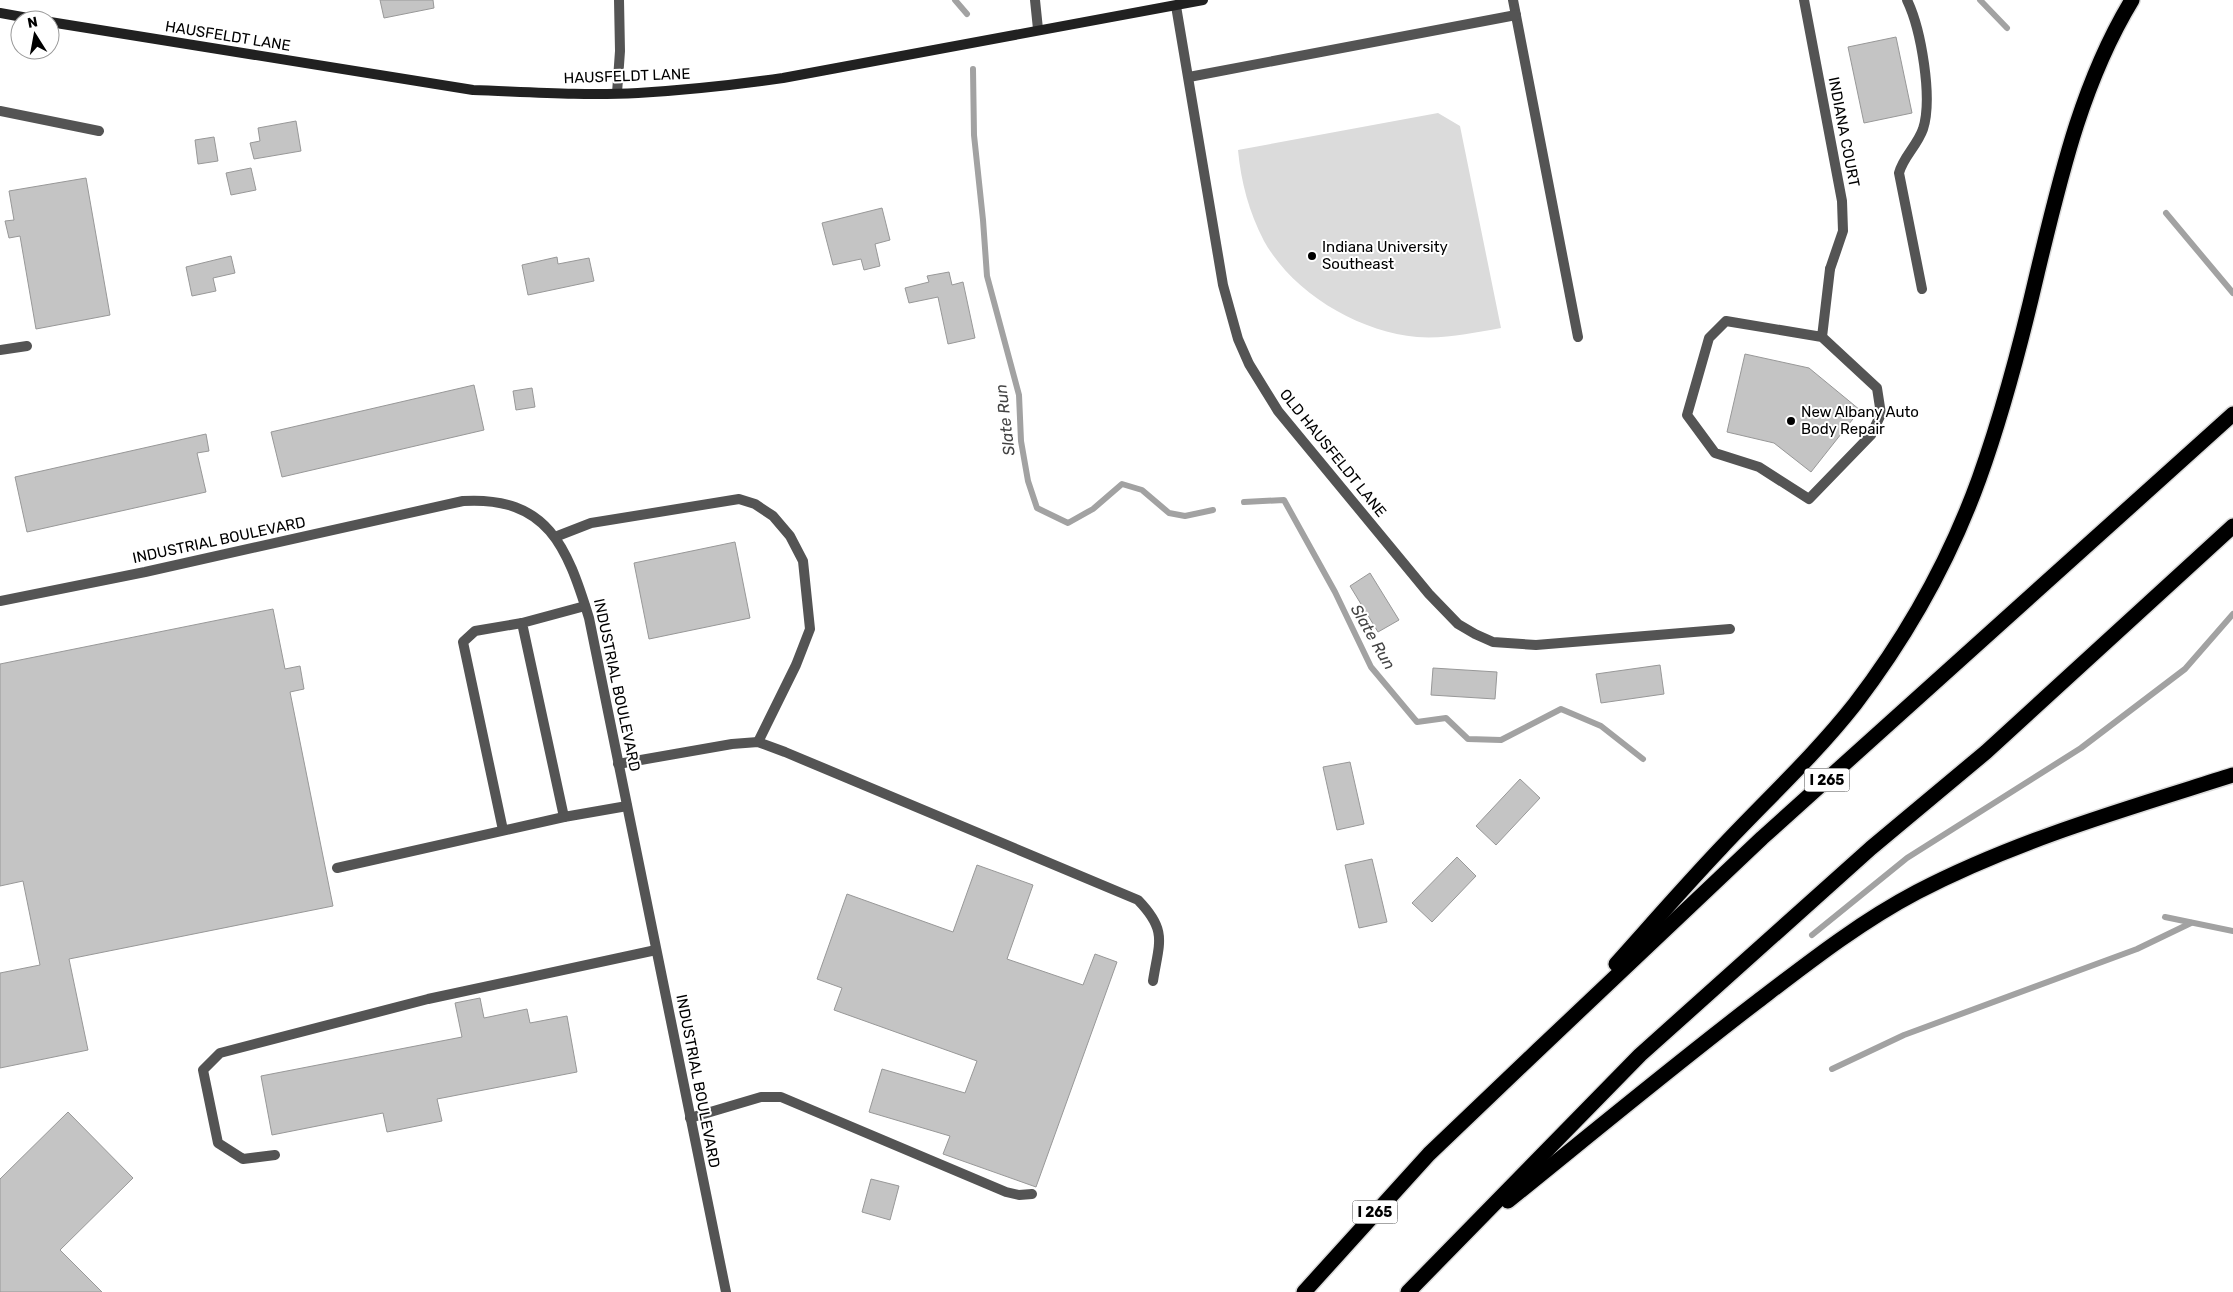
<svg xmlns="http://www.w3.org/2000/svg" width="2233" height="1292" viewBox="0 0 2233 1292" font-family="Rubik,sans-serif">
<rect width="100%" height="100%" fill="#fff"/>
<path fill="#dbdbdb" d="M 1438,113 L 1460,126 L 1501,328 C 1473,333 1446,339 1417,337 C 1359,332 1293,293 1264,241 C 1249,212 1241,182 1238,150 Z"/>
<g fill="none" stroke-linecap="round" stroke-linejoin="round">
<g stroke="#a2a2a2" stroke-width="6">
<polyline points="955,0 967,14"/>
<polyline points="1980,0 2007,28"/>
<polyline points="973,69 974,135 983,220 987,276 1019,395 1021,441 1028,481 1037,508 1068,523 1093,509 1122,484 1142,490 1169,513 1185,516 1213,510"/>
<polyline points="2166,213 2233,293"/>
<polyline points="1244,502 1284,500 1335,592 1371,667 1417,722 1446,718 1468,739 1501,740 1561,709 1601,726 1643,759"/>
<polyline points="2165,917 2233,931"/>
<polyline points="1812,935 1907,858 2081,748 2185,669 2233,614"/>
<polyline points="1832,1069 1904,1035 2137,949 2191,923"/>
</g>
</g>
<g fill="#c4c4c4" stroke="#989898">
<polygon points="380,0 433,0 434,8 384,18"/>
<polygon points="1896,37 1912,113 1864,123 1848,47"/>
<polygon points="296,121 301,151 254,159 250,143 260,141 258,128"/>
<polygon points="214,137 218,161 198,164 195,140"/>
<polygon points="251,168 256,190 231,195 226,173"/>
<polygon points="86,178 110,315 36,329 20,236 9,238 5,221 14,220 9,191"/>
<polygon points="882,208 890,240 875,244 880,266 864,270 861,259 833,265 822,223"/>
<polygon points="231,256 235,273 213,278 216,291 192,296 186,267"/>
<polygon points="557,257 558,264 589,258 594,281 528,295 522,265"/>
<polygon points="949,272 952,285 963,282 975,338 948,344 938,297 909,303 905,288 929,282 927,276"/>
<polygon points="1745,354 1809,368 1860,410 1811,472 1774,443 1727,432"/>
<polygon points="474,385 484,430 282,477 271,432"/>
<polygon points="532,388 535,407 516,410 513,391"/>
<polygon points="206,434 209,451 197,453 206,492 27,532 15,477"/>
<polygon points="735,542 750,618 649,639 634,563"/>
<polygon points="1370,573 1399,620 1378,632 1350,586"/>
<polygon points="273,609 285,669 300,666 304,689 290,692 333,906 69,959 88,1050 0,1068 0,973 40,965 23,881 0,886 0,664"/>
<polygon points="1660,665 1664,694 1601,703 1596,674"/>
<polygon points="1433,668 1497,672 1495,699 1431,695"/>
<polygon points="1350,762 1364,824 1337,830 1323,767"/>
<polygon points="1520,779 1540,798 1496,845 1476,826"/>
<polygon points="1457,857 1476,876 1432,922 1412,903"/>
<polygon points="1372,859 1387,922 1359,928 1345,865"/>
<polygon points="977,865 1033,885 1007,959 1083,985 1095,954 1117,962 1036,1187 943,1154 950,1136 869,1112 882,1069 965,1093 977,1061 834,1010 842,988 817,979 847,894 953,932"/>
<polygon points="480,998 484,1018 527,1009 530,1023 567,1016 577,1072 437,1099 442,1121 387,1132 383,1113 272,1135 261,1076 462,1037 455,1003"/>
<polygon points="68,1112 133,1178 60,1250 102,1292 0,1292 0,1179"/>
<polygon points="871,1179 899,1186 890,1220 862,1212"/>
</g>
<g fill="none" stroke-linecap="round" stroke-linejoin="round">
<defs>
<g id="highway">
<path d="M 1616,964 C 1651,925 1685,886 1721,848 C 1766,800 1814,756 1855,704 C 1907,636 1950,559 1979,479 C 2003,412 2021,343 2037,274 C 2060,179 2081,84 2132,0"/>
<path d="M 1508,1201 C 1591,1134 1673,1066 1758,1001 C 1809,962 1860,922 1917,892 C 2017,840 2126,809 2233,775"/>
<polyline points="1304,1292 1429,1154 1538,1050 1762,838 2233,414"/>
<polyline points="1408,1292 1640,1055 1871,848 1986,752 2233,526"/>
</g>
</defs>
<use href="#highway" stroke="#dbdbdb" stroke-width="18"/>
<g stroke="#545454" stroke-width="10">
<polyline points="1513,0 1578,337"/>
<path d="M 1907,0 C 1921,29 1933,98 1923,129 C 1917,146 1903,157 1899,173 L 1922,289"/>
<polyline points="1189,77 1516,15"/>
<polyline points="617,93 620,51 619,0"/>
<polyline points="0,111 99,131"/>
<polyline points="1822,337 1877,388 1881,414 1871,435 1809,499 1759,467 1715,453 1687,415 1709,338 1726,321 1822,337 1830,269"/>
<polyline points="0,350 27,346"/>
<polyline points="555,537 591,523 739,499 755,504 773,516 790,536 803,561 810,629 796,665 758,742"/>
<polyline points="585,606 522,623 564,817 627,806"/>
<path d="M 618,764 L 732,744 L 758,742 L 785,752 L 1138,900 C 1168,931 1159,942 1153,981"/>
<polyline points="503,830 463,642 475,631 522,623"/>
<polyline points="337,868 564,817"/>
<polyline points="690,1118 761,1097 781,1097 1006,1192 1019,1195 1032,1194"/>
<polyline points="275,1155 243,1159 218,1143 203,1070 220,1053 428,999 656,950"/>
</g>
<g stroke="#545454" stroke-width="10">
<polyline points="1035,0 1038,29"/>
<polyline points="1804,0 1842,201 1843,231 1830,269"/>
<polyline points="1176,6 1223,285 1238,339 1249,364 1278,411 1429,594 1458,624 1475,634 1493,642 1536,645 1730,629"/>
<path d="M 0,601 L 145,572 L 463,501 C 548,496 567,547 589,618 L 726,1292"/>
</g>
<g stroke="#212121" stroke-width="10">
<polyline points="0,13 39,20"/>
<path d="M 50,22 L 473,90 C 528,92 583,96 638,93 C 687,90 734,85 783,78 L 1203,0"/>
</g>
<use href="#highway" stroke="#000" stroke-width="15"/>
</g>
<g fill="#000" stroke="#fff" stroke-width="2">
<circle cx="1312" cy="256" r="5"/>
<circle cx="1791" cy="421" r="5"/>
</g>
<g text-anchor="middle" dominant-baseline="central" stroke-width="4" stroke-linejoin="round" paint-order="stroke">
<g fill="#fff" stroke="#4c4c4c" stroke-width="1">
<rect x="1804.5" y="768.5" width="45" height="23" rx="4"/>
<rect x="1352.5" y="1200.5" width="45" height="23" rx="4"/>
</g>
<g font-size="14" font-weight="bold" fill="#000">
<text x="1827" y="780">I 265</text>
<text x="1375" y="1212">I 265</text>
</g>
<g font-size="15" fill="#000" stroke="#fff">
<text transform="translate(228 36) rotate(9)">HAUSFELDT LANE</text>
<text transform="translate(627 76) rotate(-2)">HAUSFELDT LANE</text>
<text transform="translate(1844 132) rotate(79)">INDIANA COURT</text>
<text transform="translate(1333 453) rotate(51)">OLD HAUSFELDT LANE</text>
<text transform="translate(219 540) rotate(-12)">INDUSTRIAL BOULEVARD</text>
<text transform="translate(617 685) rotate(78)">INDUSTRIAL BOULEVARD</text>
<text transform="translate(698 1081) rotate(79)">INDUSTRIAL BOULEVARD</text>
</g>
<g font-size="15" fill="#000" stroke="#fff" text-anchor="start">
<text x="1322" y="247">Indiana University<tspan x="1322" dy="17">Southeast</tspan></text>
<text x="1801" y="412">New Albany Auto<tspan x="1801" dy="17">Body Repair</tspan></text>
</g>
<g font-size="16" font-style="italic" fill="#434343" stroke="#fff">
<text transform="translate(1005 420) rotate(-97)">Slate Run</text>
<text transform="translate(1373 637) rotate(60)">Slate Run</text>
</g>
</g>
<g transform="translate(35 35) rotate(349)"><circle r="24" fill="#ffffff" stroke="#999999"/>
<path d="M0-4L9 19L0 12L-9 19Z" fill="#000000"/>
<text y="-8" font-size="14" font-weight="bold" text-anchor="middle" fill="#000000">N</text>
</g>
</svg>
